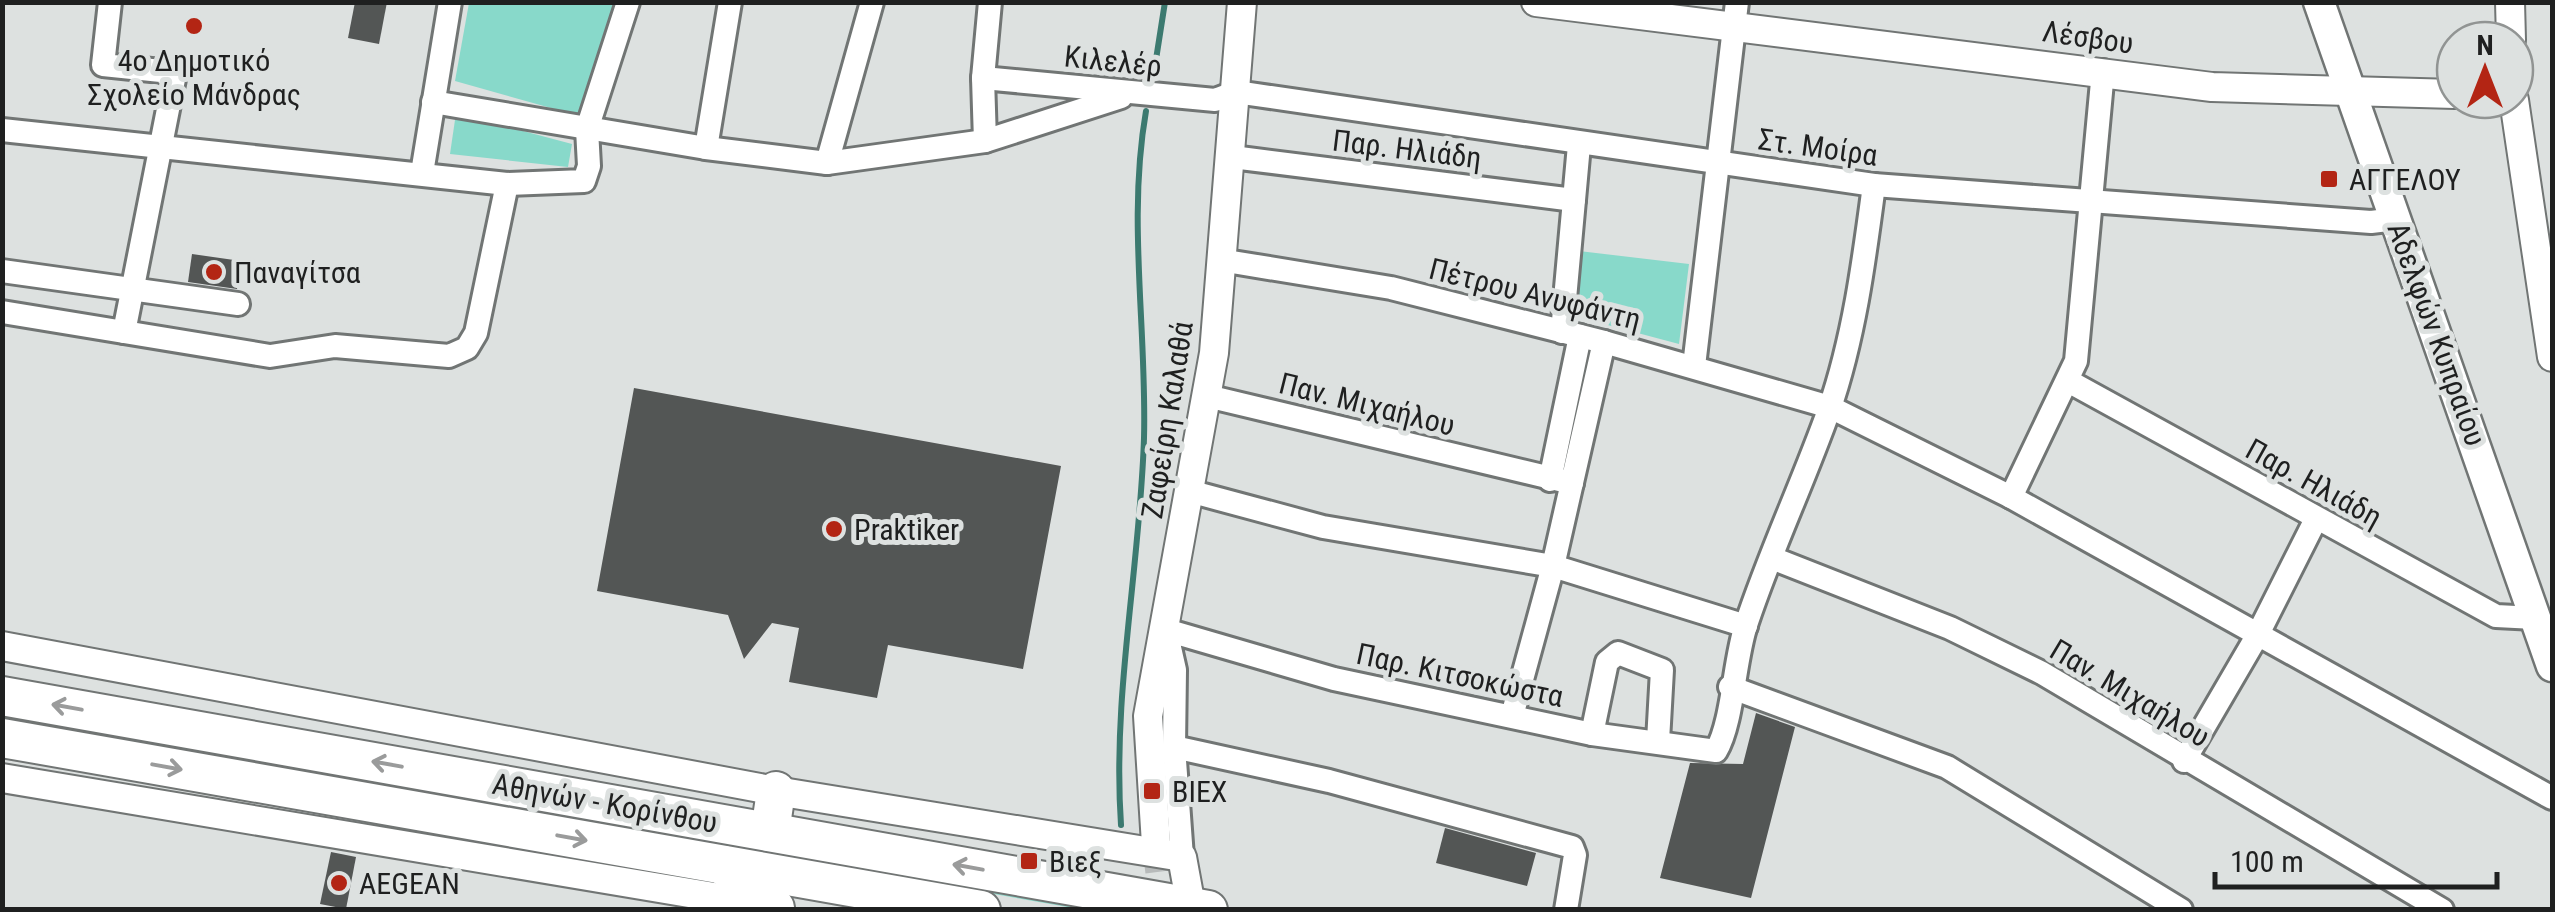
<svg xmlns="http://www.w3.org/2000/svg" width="2555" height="912" viewBox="0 0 2555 912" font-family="'Roboto Condensed',sans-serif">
<rect width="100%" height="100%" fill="#dde1e0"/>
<g fill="#88d9ca">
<polygon points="469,3 619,3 583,117 455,81"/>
<polygon points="456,113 572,144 568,167 450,154"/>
<polygon points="1579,251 1689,264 1679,344 1570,315"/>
<polygon points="2,712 1118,909 1079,909 3,719"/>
</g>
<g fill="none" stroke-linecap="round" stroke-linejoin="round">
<g stroke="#3c7a70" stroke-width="6">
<polyline points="1152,85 1165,2"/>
<path d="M 1121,825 C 1112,695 1140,568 1144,438 C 1147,329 1127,220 1146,111"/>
</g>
</g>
<g fill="#535655">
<polygon points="355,2 387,2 379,44 348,38"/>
<polygon points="192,254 241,261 237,289 188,282"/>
<polygon points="634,388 1061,466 1023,669 888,645 877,698 789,682 799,628 772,623 744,659 728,615 597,591"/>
<polygon points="1756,713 1795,727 1751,898 1660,878 1690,763 1743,764"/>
<polygon points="1445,828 1536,853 1527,886 1436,863"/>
<polygon points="331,852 356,857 346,909 320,904"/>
</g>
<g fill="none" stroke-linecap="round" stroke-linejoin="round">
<polyline stroke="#b7baba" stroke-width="28" stroke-dasharray="28 14" stroke-linecap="butt" points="1156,844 1164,910"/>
<defs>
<g id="minor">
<polyline points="110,2 103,65 161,71 174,79 124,332"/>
<polyline points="983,78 1215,100 1236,92 1874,185 2371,222 2396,219"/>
<polyline points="433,102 706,148 827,163 985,141 1121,97"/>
<polyline points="2,130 507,184 584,181 589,166 587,129 628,2"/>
<polyline points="985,141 983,78 990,2"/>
<polyline points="706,148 730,2"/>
<polyline points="1232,157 1574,200"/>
<polyline points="827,163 872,2"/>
<polyline points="422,173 450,2"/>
<polyline points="1220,260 1391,288 1604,342 1830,407 2011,497 2552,798"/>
<polyline points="2,271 238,304"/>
<polyline points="2,312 270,356 335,346 449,356 467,348 476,333 507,184"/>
<polyline points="1562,332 1579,145"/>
<polyline points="1694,366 1737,2"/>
<polyline points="2070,382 2496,616 2535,618"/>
<polyline points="1207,396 1572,483"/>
<polyline points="1550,480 1580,336"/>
<polyline points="1189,491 1323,527 1553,566 1746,626"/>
<polyline points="2011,497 2076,361 2103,71"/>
<polyline points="1772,558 1950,628 2042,673 2442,910"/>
<polyline points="1730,687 1947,767 2181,910"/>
<polyline points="1512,716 1553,566 1604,342"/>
<polyline points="1592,734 1607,662 1618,653 1662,670 1658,741"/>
<polyline points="1174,747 1329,781 1572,847 1575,855 1566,910"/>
<polyline points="2184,761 2257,636 2316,519"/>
<path d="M 1182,857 L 1174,747 L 1175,670 L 1166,630 L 1334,679 L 1592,734 L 1716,751 C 1733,722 1734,661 1746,625 C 1770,552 1803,483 1829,410 C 1854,338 1864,261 1874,185"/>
</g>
<g id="tertiary">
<polyline points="1536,2 2212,87 2455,94"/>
<polyline points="2510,2 2511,40"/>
<polyline points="2514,100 2552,357"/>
<polyline points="2,646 776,791 1182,857 1191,906"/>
<polyline points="2,778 773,907"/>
<polyline points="1156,844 1148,716 1214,353 1242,2"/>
</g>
<polyline id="secondary" points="2319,2 2552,666"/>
<g id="trunk">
<polyline points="2,696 1208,910"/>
<polyline points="2,738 981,910"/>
<polyline points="770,832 776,791"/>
<polyline points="723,865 775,908"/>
</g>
</defs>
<use href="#minor" stroke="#717574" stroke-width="28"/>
<use href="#tertiary" stroke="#717574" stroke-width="32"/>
<use href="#secondary" stroke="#717574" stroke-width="35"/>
<use href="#trunk" stroke="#717574" stroke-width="42"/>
<use href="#minor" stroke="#fff" stroke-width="22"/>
<use href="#tertiary" stroke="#fff" stroke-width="28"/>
<use href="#secondary" stroke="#fff" stroke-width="30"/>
<use href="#trunk" stroke="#fff" stroke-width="38"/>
</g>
<defs><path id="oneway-shaft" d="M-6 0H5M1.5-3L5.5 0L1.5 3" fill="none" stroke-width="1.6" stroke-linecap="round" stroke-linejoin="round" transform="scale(2.5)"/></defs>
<g stroke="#9a9b9b">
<use href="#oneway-shaft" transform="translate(67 707) rotate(-170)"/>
<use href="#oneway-shaft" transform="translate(387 764) rotate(-170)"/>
<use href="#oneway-shaft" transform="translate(167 767) rotate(10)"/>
<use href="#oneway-shaft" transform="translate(572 838) rotate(10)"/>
<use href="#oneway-shaft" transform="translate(968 867) rotate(-170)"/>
</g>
<g fill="#b32514" stroke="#dde1e0" stroke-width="4">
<circle cx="194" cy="26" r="10"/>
<rect x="2319" y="169" width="20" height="20" rx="5"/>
<circle cx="214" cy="272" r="10"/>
<circle cx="834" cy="529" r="10"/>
<rect x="1142" y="781" width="20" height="20" rx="5"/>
<rect x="1019" y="851" width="20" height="20" rx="5"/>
<circle cx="339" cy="883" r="10"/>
</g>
<g text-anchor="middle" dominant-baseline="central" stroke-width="10" stroke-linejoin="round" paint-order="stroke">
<g font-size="30" fill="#1f2020" stroke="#dde1e0">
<text transform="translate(2088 37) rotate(8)">Λέσβου</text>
<text transform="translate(1113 61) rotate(6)">Κιλελέρ</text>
<text transform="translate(1818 147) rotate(8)">Στ. Μοίρα</text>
<text transform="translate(1407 149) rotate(7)">Παρ. Ηλιάδη</text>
<text transform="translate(1535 294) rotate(14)">Πέτρου Ανυφάντη</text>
<text transform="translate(2437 334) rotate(70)">Αδελφών Κυπραίου</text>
<text transform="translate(1367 404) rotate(14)">Παν. Μιχαήλου</text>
<text transform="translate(1167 420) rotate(-81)">Ζαφείρη Καλαθά</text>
<text transform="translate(2314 483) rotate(29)">Παρ. Ηλιάδη</text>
<text transform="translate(1460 675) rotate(12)">Παρ. Κιτσοκώστα</text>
<text transform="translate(2130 693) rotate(31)">Παν. Μιχαήλου</text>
<text transform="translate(605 803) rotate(10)">Αθηνών - Κορίνθου</text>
</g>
<g font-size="30" fill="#1f2020" stroke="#dde1e0" text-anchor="start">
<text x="194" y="60" text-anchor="middle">4ο Δημοτικό<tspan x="194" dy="34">Σχολείο Μάνδρας</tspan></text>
<text x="2349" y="179">ΑΓΓΕΛΟΥ</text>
<text x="234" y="272">Παναγίτσα</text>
<text x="854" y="529">Praktiker</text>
<text x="1172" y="791">ΒΙΕΧ</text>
<text x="1049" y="861">Βιεξ</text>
<text x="359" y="883">AEGEAN</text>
</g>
</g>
<rect width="2555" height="912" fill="none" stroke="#1f2020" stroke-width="10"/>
<g transform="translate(2485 70)"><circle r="48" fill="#dde1e0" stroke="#919493" stroke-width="2.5"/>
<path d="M0-8L18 38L0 25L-18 38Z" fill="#b32514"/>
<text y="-15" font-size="28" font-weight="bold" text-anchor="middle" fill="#1f2020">N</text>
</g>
<path d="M2215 872v15h282v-15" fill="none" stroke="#1f2020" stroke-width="5"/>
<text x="2230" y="872" font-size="30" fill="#1f2020" stroke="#dde1e0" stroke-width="8" paint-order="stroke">100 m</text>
</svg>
